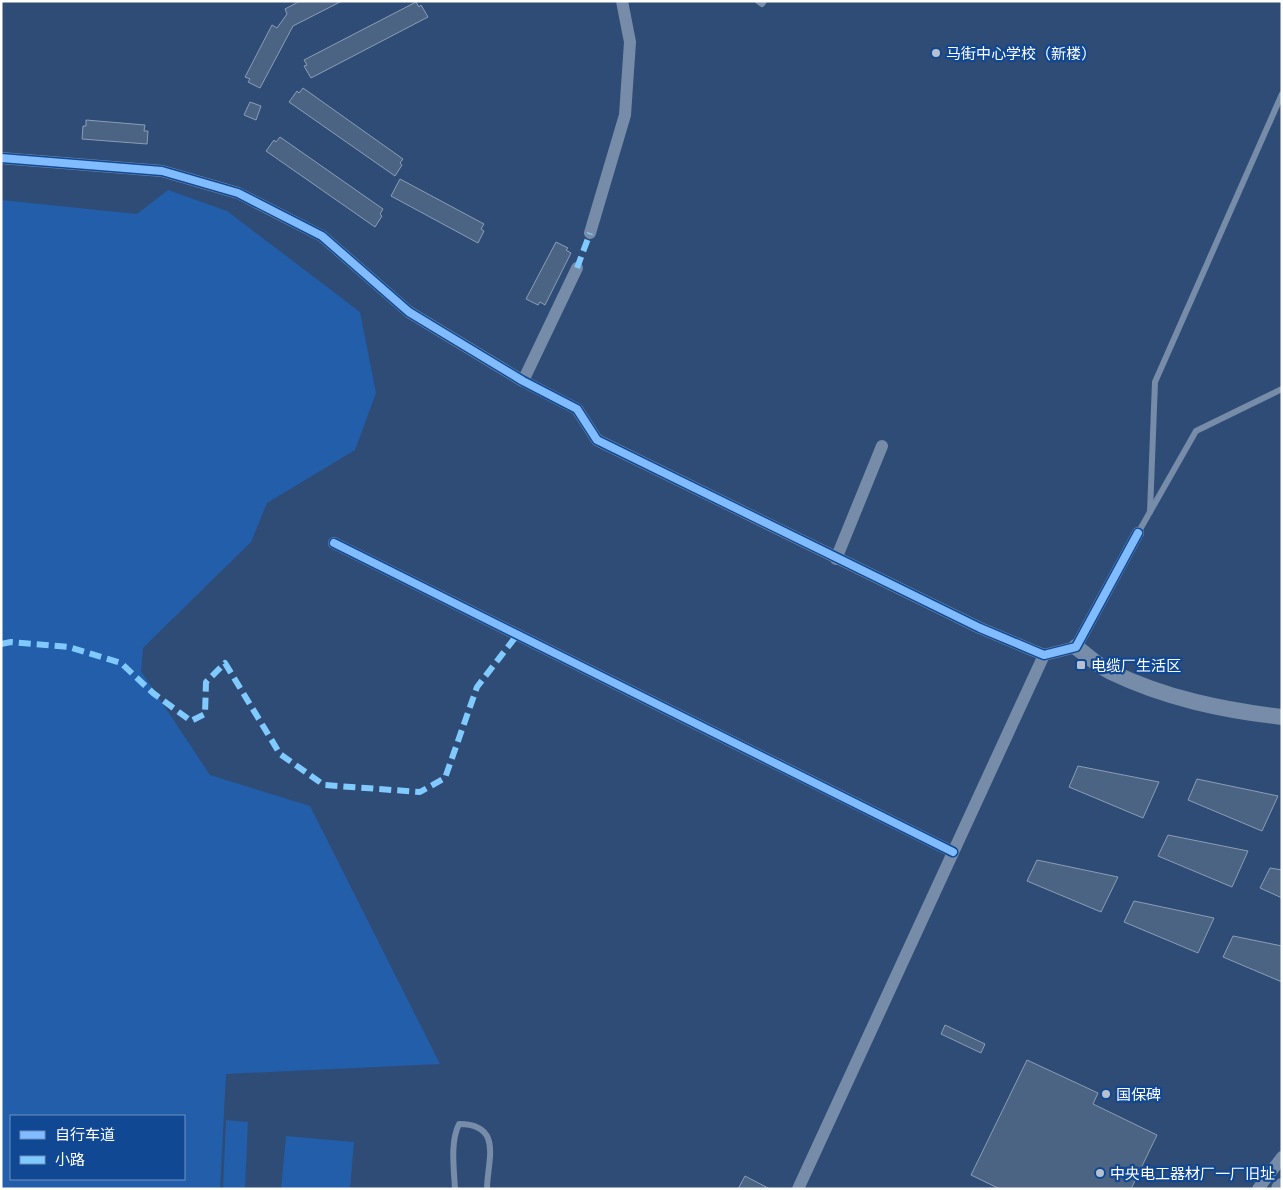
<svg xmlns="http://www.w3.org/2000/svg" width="1283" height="1190" viewBox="0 0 1283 1190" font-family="Commissioner,'Noto Sans SC',sans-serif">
<rect width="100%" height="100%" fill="#2e4c75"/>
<g fill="#235eab" fill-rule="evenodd">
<path d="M 168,190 L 227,211 L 360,312 L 376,393 L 355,450 L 267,503 L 251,542 L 143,648 L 141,671 L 210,775 L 310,806 L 440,1064 L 226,1074 L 220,1189 L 1,1189 L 1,200 L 137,214 ZM 11,1116 L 184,1116 L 184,1179 L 11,1179 Z"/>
<polygon points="226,1120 248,1122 245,1189 223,1189"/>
<polygon points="286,1136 354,1142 350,1189 281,1189"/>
</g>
<g fill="#4b6484" stroke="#8b9db6">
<polygon points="300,1 342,1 293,26 260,88 248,82 250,79 245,77 272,25 277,28 287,14 285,9"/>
<polygon points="416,2 419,7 421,5 428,17 311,78 304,66 307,65 304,60"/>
<polygon points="303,88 403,159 400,163 402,165 395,176 289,102 297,91 299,93"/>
<polygon points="250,102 261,106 256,120 244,115"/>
<polygon points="86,120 145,125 144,131 148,131 147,144 82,139 83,126 86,126"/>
<polygon points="280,137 383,209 380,214 382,216 375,227 266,151 274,140 276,142"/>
<polygon points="400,179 484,224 481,229 484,231 478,243 391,196"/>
<polygon points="556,242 568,248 566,250 571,253 545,305 540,302 538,305 526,299"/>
<polygon points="1078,766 1159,782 1143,818 1069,787"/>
<polygon points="1197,779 1278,796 1262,831 1188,800"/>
<polygon points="1168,835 1248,851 1232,887 1158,856"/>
<polygon points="1037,860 1118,877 1101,912 1027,881"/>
<polygon points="1270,868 1282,870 1282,898 1260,888"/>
<polygon points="1134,901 1214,918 1198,953 1124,922"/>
<polygon points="1233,936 1282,946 1282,982 1223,957"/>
<polygon points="945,1025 985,1044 981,1053 941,1034"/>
<polygon points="1027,1060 1098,1093 1093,1104 1157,1135 1131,1189 1000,1189 971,1175"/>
<polygon points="745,1176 770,1189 738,1189"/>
</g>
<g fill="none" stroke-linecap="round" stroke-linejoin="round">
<g stroke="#768ca8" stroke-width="6">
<polyline points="758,1 762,4 764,1"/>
<polyline points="1150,512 1155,382 1282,94"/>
<polyline points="1138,533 1196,431 1282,389"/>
<path d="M 455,1189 C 454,1169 450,1142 459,1124 C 504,1124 487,1162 487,1189"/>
</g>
<g stroke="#768ca8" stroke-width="12">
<polyline points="1,158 162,171 238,193 322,236 409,312 523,381 577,409 597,440 980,628 1044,655 1076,647 1138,533"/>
<polyline points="590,233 625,115 630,42 622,1"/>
<polyline points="523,381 577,268"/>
<polyline points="334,543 953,852"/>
<polyline points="836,559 882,446"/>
<polyline points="798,1189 1044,655"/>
<polyline points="1258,1189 1282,1157"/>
</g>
<path stroke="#768ca8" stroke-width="16" d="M 1076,647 C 1087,655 1098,666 1111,672 C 1165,698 1222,710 1282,717"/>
<polyline stroke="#758aa6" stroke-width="20" points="1281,1189 1282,1188"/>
<g stroke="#80caff" stroke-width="6" stroke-dasharray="12 6" stroke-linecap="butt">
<polyline points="577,268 590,233"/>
<polyline points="1,644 11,642 69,647 121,663 153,693 191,721 205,714 206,682 225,663 280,754 324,785 420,792 445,778 477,687 517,635"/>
</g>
<defs>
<g id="cycleway">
<polyline points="1,158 162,171 238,193 322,236 409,312 523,381 577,409 597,440 980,628 1044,655 1076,647 1138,533"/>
<polyline points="334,543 953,852"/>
</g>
</defs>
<use href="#cycleway" stroke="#104893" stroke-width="11"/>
<use href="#cycleway" stroke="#80bcff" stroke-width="8"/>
</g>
<g fill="#b6c0cf" stroke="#104893" stroke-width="2">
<circle cx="936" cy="53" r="5"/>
<rect x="1076" y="660" width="10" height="10" rx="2.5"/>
<circle cx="1106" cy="1094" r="5"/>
<circle cx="1100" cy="1173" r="5"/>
</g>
<g text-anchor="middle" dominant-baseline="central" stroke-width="4.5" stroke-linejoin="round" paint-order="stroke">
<g font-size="15" fill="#fff" stroke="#104893" text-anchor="start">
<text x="946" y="53">马街中心学校（新楼）</text>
<text x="1091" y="665">电缆厂生活区</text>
<text x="1116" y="1094">国保碑</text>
<text x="1110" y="1173">中央电工器材厂一厂旧址</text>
</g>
</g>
<rect width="1283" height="1190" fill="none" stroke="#ffffff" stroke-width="5"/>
<rect x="10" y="1115" width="175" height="65" fill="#104893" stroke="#7091be"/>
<rect x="20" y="1131" width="25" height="8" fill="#80bcff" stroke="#7091be"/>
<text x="55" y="1140" font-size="15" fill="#ffffff">自行车道</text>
<rect x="20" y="1156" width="25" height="8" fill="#80caff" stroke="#7091be"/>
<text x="55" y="1165" font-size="15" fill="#ffffff">小路</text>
</svg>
